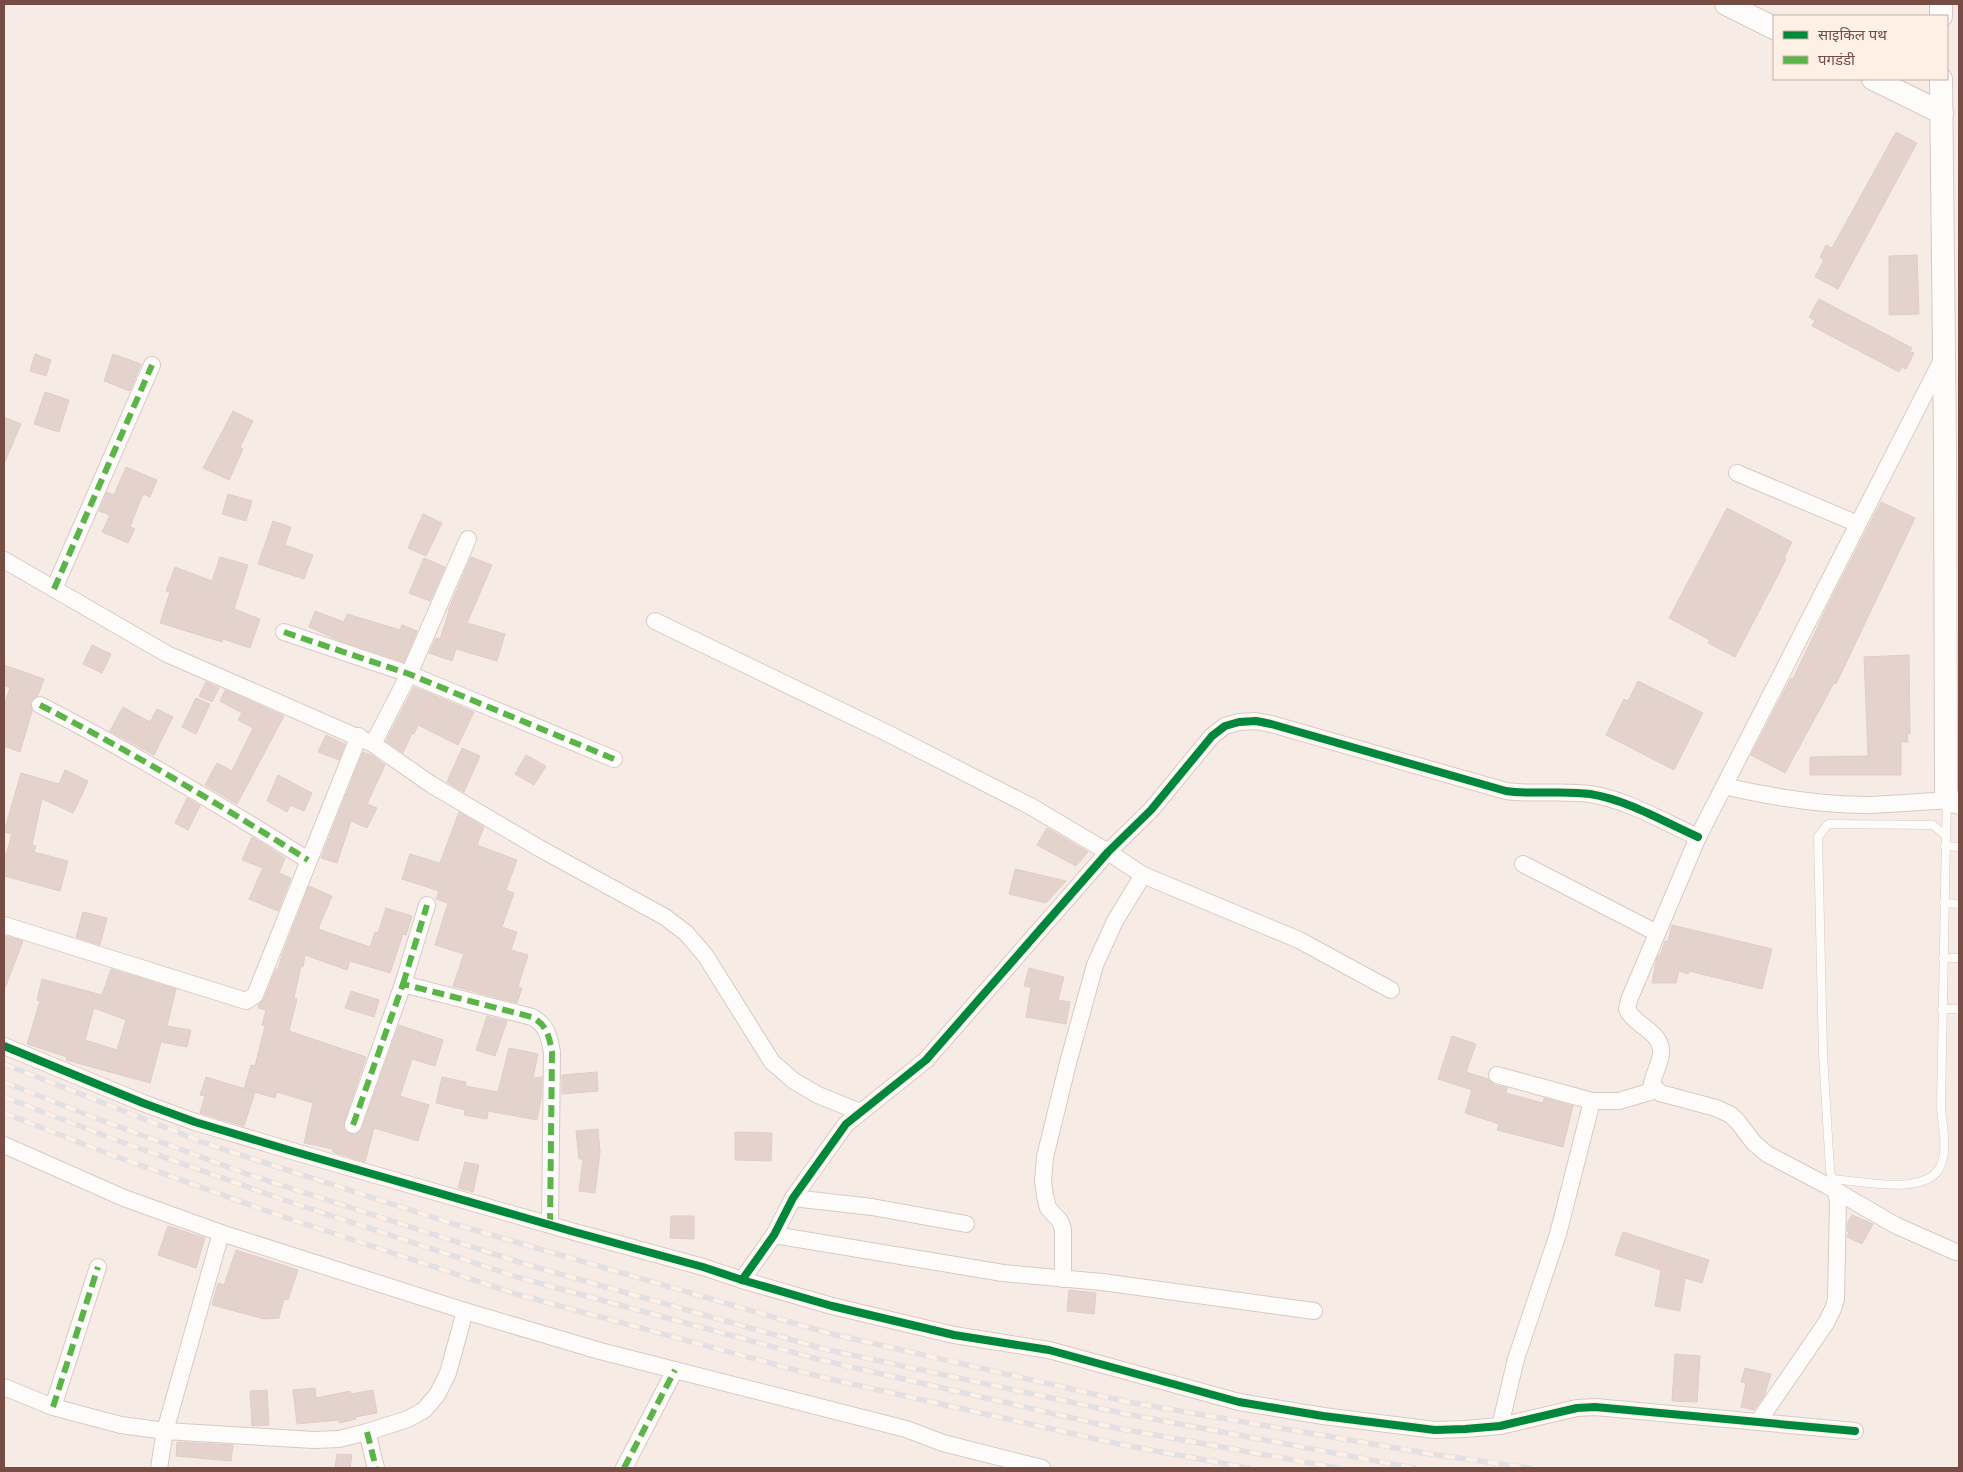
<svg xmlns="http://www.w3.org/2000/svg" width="1963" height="1472" viewBox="0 0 1963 1472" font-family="'Golos Text','Noto Sans Devanagari',sans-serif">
<rect width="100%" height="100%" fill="#f7ece5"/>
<g fill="#e4d3cd" stroke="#e0cdc7" fill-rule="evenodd">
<polygon points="1896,132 1917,143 1838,289 1815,277 1824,260 1820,257 1826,245 1832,248"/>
<polygon points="1917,255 1919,314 1889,315 1889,256"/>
<polygon points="1819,299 1912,348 1910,352 1914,353 1906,369 1902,367 1899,372 1812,326 1815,321 1809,317"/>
<polygon points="35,354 51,360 46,376 30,371"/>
<polygon points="113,354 141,364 130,391 104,381"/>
<polygon points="45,392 69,400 59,432 34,424"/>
<polygon points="233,411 253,421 240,447 243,449 229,480 203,468"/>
<polygon points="4,417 21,424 4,464"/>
<polygon points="126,467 157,480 150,497 143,494 130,527 135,529 128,543 102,532 110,515 99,511 107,492 114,495"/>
<polygon points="228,494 252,501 246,521 222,514"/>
<polygon points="1881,502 1915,518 1836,684 1834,683 1785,773 1751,755 1791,678 1793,679 1828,605"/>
<polygon points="1727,508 1792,542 1784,558 1786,559 1779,573 1735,657 1708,643 1710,640 1669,618"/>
<polygon points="423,514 442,523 426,556 408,548"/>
<polygon points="273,521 291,527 285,545 313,555 304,579 258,564"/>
<polygon points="220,557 248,565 234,609 260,619 250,648 223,639 222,642 160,623 170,592 166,591 175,567 212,581"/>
<polygon points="471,557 492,565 467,623 505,634 497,661 456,649 452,661 429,653 436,638 440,639 449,611 448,611"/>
<polygon points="424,558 445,567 430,601 409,593"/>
<polygon points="315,611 344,622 347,614 400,630 402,625 417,631 404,662 338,640 309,627"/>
<polygon points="92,645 111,654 102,673 83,664"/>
<polygon points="1909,655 1910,734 1907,734 1908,742 1901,742 1901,775 1810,775 1810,757 1868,756 1864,657"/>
<polygon points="4,665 44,679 38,695 31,701 32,711 20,752 4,746 4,706 10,688 4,685"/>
<polygon points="1638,681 1703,713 1674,770 1606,735 1624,699 1628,701"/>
<polygon points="206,682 219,688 212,702 199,696"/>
<polygon points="414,687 474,712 458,745 418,725 414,734 412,733 403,753 386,741"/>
<polygon points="225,690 284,716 237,804 205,785 217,763 232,771 253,728 238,720 242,713 220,701"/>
<polygon points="196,698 210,704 196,734 182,727"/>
<polygon points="123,707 150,722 157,709 173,717 154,755 110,731"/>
<polygon points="326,735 345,744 339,760 318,752"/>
<polygon points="462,748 480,756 464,792 447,782"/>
<polygon points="363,752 373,756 385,765 367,804 377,808 367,828 351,821 337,863 321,858"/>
<polygon points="526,755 546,766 534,785 515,774"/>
<polygon points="65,770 88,781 82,795 73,813 42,799 32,845 36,846 34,852 68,861 60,891 4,876 4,861 12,834 4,832 21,773 59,784"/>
<polygon points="278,775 312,793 304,811 290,805 287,812 267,801"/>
<polygon points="187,798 200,806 188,830 175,823"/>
<polygon points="459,812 484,827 477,845 517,860 506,890 514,893 502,927 517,932 511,950 528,955 518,987 522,988 517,1003 453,986 464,954 435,945 448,903 436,899 439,891 402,879 410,854 440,863"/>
<polygon points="1047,828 1088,852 1076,866 1037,845"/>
<polygon points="252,837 285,858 279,873 291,878 278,911 249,899 263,868 242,860"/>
<polygon points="1015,869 1066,881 1046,903 1009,894"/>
<polygon points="309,886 332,896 318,929 370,947 375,932 378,933 386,908 412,916 406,935 403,934 390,973 350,961 347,970 305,955 303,967 301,966 294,998 297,999 289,1031 366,1057 344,1122 343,1127 346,1132 355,1135 362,1128 399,1025 443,1040 435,1066 412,1059 400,1096 429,1105 418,1141 374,1128 365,1162 333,1152 333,1149 304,1143 313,1103 277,1092 275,1098 244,1089 251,1065 255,1066 265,1026 262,1025 266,1010 258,1008 259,1004 264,999 276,969 278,969 281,958"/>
<polygon points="83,912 107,918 100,945 76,937"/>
<polygon points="1672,925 1772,949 1762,989 1689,971 1688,974 1679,971 1676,983 1652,983 1656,961 1658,956 1660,956 1665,941 1668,941"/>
<polygon points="6,936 23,941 5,988 4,988 4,942"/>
<polygon points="1029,968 1064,977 1058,1000 1070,1002 1066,1024 1026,1017 1031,987 1024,986"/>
<path d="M 111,969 L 176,989 L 167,1026 L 191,1030 L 187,1047 L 161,1042 L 150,1083 L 66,1060 L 67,1057 L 27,1044 L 40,1001 L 37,1000 L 42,979 L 102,995 ZM 94,1008 L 126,1020 L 117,1050 L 85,1040 Z"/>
<polygon points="351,991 379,1000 374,1017 345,1008"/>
<polygon points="487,1016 507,1021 495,1056 476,1050"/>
<polygon points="1452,1036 1476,1044 1466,1072 1488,1079 1494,1085 1507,1088 1506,1093 1543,1103 1544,1098 1573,1106 1563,1147 1497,1130 1499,1124 1465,1113 1472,1090 1438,1079"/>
<polygon points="509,1048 538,1054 533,1078 542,1077 541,1099 537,1120 488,1111 487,1119 464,1115 465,1110 436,1103 442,1077 466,1082 465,1086 498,1092"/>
<polygon points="597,1072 598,1091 562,1094 562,1075"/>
<polygon points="206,1077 255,1092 244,1126 200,1113 205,1096 200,1095"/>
<polygon points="598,1129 600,1152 595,1193 579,1191 583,1159 579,1159 576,1131"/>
<polygon points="735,1132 772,1133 771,1161 735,1160"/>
<polygon points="465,1162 479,1165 473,1192 458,1188"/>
<polygon points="1852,1215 1873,1224 1862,1244 1847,1237 1849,1233 1847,1230 1848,1222"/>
<polygon points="671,1216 694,1216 694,1239 670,1238"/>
<polygon points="168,1226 205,1238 196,1268 158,1255"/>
<polygon points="1623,1232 1709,1260 1702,1283 1685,1278 1680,1311 1655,1306 1661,1270 1615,1255"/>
<polygon points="236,1250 298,1270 288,1300 284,1299 279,1318 264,1319 212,1305 218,1283 224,1285"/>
<polygon points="1069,1290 1096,1293 1094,1314 1067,1311"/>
<polygon points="1675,1354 1700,1356 1697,1402 1672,1401"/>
<polygon points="1745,1368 1771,1374 1764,1396 1754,1410 1741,1407 1746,1383 1741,1382"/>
<polygon points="315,1388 316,1398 350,1391 351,1394 373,1390 377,1413 355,1417 356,1419 339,1423 339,1420 297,1424 293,1390"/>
<polygon points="267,1390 269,1425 252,1426 250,1391"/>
<polygon points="177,1442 233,1445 231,1461 176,1456"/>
<polygon points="337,1454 352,1455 350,1468 335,1468"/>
</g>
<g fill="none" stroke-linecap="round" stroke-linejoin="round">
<defs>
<g id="lane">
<path d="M 1828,824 L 1933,825 L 1946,836 L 1941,1107 C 1942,1125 1948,1147 1941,1165 C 1929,1197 1860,1181 1832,1179 L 1830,1170 L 1823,1054 L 1818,837 Z"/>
<polyline points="1946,836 1947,803"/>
<polyline points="1945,846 1959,847"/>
<polyline points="1944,903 1959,904"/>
<polyline points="1943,958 1959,958"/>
<polyline points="1942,1009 1959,1009"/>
</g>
<g id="street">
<path d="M 1942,360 L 1698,837 L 1629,1000 L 1627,1009 C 1634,1025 1660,1031 1661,1050 C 1662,1061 1654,1072 1652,1084 L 1660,1093 L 1716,1108 L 1731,1115 L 1738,1122 L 1754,1143 L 1767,1154 L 1826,1185 L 1895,1225 L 1956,1252"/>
<polyline points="1737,473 1858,524"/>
<polyline points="4,560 167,654 373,744 432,785 539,848 665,917 686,933 705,955 772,1062 794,1081 818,1095 860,1112"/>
<polyline points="54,589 152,365"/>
<polyline points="655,621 887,733 1030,806 1108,852 1143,875 1299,940 1391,990"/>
<polyline points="284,632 409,674 614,759"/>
<path d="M 40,705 C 132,752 220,805 308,860"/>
<polyline points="373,744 409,674 468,539"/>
<path d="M 1724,786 C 1771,797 1819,805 1868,805 C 1894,804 1921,802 1948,800"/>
<polyline points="1523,864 1657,933"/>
<polyline points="4,925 246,1001 255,995 359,736"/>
<polyline points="403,984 427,905"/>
<polyline points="4,1046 143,1103 195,1122 292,1151 571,1231 703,1267 742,1280 832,1306 954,1335 1049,1350 1239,1402 1323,1416 1435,1430 1465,1429 1500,1426 1577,1408 1595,1407 1855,1431"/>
<polyline points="1497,1075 1592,1101 1619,1101 1656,1090"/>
<path d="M 353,1125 L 403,984 L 532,1017 C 547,1025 549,1036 552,1052 L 550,1225"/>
<polyline points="4,1145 124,1198 221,1233 465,1311 600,1351 906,1429 943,1443 1042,1468"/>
<polyline points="793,1198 872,1207 966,1224"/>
<polyline points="774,1235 1003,1273 1102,1282 1314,1311"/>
<polyline points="1063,1279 1063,1229 1060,1221 1048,1208 1045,1196 1043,1181 1045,1157 1068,1063 1095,965 1115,921 1143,875"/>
<path d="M 742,1280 L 774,1235 L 793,1198 L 846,1124 L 926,1060 L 1108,852 L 1151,810 L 1212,736 L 1225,726 L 1239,722 L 1256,721 L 1271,724 L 1506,791 C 1534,795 1562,790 1590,794 C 1628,800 1664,822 1698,837"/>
<polyline points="4,1387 53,1407 121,1425 165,1431 314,1440 339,1439 367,1432 408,1419 424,1410 437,1395 448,1373 465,1311"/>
<polyline points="53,1407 98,1267"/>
<polyline points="1758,1422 1826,1323 1833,1309 1836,1299 1838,1202 1836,1191"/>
<polyline points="1500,1426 1516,1359 1558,1234 1592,1101"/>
<polyline points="367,1432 376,1468"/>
<polyline points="159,1468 165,1431 221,1233"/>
<polyline points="624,1468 675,1370"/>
</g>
<g id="secondary">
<polyline points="1726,4 1774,28"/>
<polyline points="1941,16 1941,4"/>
<polyline points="1873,79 1942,113"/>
<polyline points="1941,79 1945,445 1946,791 1948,800 1959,803"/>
</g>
</defs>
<use href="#lane" stroke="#d8c9c4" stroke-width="9"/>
<use href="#street" stroke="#d8c9c4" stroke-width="18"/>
<use href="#secondary" stroke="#d7c7c2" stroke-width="24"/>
<use href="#lane" stroke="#fefcfb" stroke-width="8"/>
<use href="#street" stroke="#fefcfb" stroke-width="16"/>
<use href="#secondary" stroke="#fefcfb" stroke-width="22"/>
<defs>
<g id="rail">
<polyline points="4,1064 210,1145 454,1224 828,1333 1128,1402 1437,1455 1530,1468"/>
<polyline points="4,1082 90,1116 250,1175 525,1264 824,1349 1126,1414 1414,1468"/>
<polyline points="4,1097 116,1140 284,1200 520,1278 821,1360 1116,1428 1338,1468"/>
<polyline points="4,1113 112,1155 278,1215 516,1294 821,1377 1118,1444 1248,1468"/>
</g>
</defs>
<use href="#rail" stroke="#e3e0e3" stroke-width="5.5"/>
<use href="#rail" stroke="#fff0e6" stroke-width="4" stroke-dasharray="11" stroke-linecap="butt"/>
<g stroke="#5ab447" stroke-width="6" stroke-dasharray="12 6" stroke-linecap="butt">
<polyline points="54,589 152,365"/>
<polyline points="284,632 409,674 614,759"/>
<path d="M 40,705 C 132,752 220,805 308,860"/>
<polyline points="403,984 427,905"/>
<path d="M 353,1125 L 403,984 L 532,1017 C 547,1025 549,1036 552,1052 L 550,1225"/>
<polyline points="53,1407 98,1267"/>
<polyline points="367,1432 376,1468"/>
<polyline points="624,1468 675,1370"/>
</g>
<defs>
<g id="cycleway">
<polyline points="4,1046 143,1103 195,1122 292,1151 571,1231 703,1267 742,1280 832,1306 954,1335 1049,1350 1239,1402 1323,1416 1435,1430 1465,1429 1500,1426 1577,1408 1595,1407 1855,1431"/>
<path d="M 742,1280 L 774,1235 L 793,1198 L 846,1124 L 926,1060 L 1108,852 L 1151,810 L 1212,736 L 1225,726 L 1239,722 L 1256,721 L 1271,724 L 1506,791 C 1534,795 1562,790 1590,794 C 1628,800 1664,822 1698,837"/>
</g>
</defs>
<use href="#cycleway" stroke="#fff0e6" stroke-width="11"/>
<use href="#cycleway" stroke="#00873e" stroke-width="8"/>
</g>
<rect width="1963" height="1472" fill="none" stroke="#764c45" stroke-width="10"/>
<rect x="1773" y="15" width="175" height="65" fill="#fff0e6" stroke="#c8aea6"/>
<rect x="1783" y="31" width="25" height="8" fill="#00873e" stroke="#c8aea6"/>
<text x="1818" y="40" font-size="15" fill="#764c45">साइकिल पथ</text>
<rect x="1783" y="56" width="25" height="8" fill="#5ab447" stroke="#c8aea6"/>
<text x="1818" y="65" font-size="15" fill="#764c45">पगडंडी</text>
</svg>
